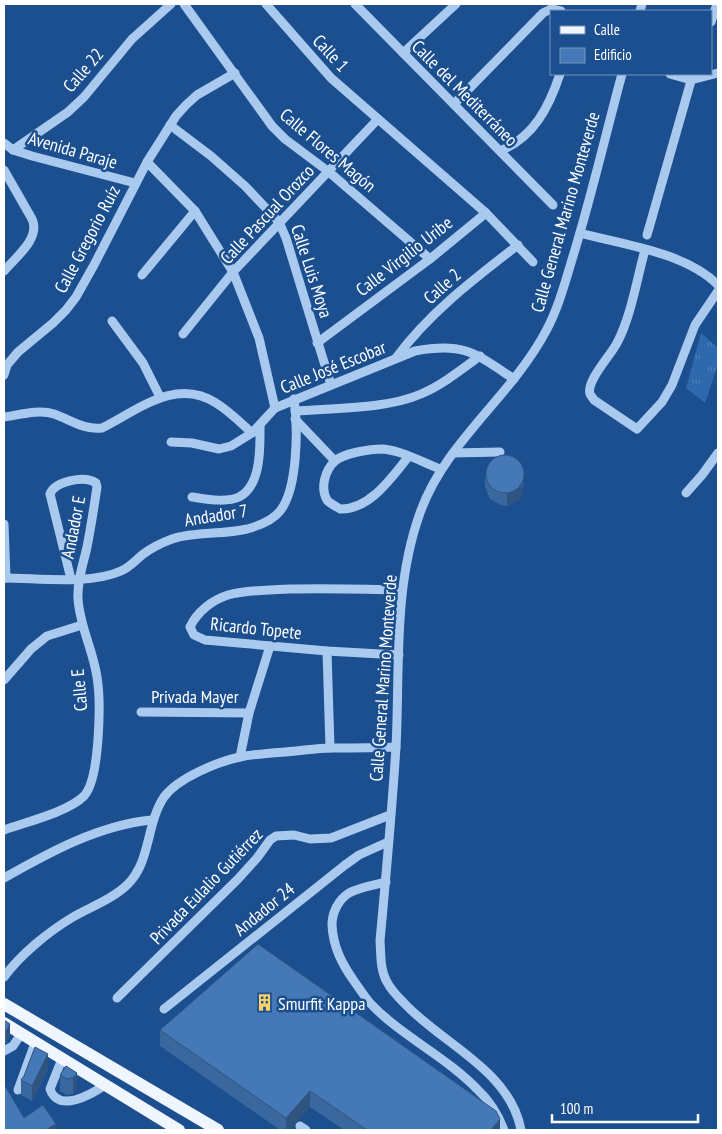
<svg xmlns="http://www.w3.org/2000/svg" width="722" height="1134" viewBox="0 0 722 1134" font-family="'PT Sans Narrow',sans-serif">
<defs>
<pattern id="park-tufts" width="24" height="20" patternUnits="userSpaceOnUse" patternTransform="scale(1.25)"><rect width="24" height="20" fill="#2e69ad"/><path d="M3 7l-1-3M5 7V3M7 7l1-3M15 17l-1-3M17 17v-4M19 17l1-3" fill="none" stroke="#4d80b9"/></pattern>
</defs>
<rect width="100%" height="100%" fill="#1b4f8f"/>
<polygon fill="url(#park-tufts)" points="701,333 718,348 718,364 705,403 686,388"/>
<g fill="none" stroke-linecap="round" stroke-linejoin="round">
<g stroke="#a9c9ee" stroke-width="9">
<polyline points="184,4 272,126 285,139 329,172 430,259"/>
<polyline points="266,4 331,78 486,213 533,262"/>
<polyline points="355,4 553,205"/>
<polyline points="640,11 642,4"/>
<polyline points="711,22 717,4"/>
<polyline points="403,53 456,4"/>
<polyline points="670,74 691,80 718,73"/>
<polyline points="454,104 543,13 551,9 561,11"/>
<polyline points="170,125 211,156 245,186 279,222 286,238 331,385"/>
<polyline points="4,143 13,150 32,156 135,183"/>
<polyline points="13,150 68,112 84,97 132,39 171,4"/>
<path d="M 500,151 C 534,137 549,107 560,74"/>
<polyline points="147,162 195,211 233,272 259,338 275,408"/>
<path d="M 4,170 L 32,219 C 41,238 16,257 4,271"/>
<path d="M 580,233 C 624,245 685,252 718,285"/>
<polyline points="647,235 693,74"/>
<path d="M 645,250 C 637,278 631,317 617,343 C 611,355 586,381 590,394 C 591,396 593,398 594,400 L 637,429 L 662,402 L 672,385 L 695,325 L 718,291"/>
<polyline points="142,275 195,211"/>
<polyline points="112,321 143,363 160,397"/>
<polyline points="183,334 233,272 378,119"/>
<polyline points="317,343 430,259 486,213"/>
<path d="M 396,358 C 429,313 474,279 518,245"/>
<polyline points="4,375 7,365 18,352 53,323 66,310 76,297 94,265 147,162 176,116 186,105 197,95 235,73"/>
<path d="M 295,411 C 333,408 387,409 421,394 C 442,385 461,370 480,356"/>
<path d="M 4,417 C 19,415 39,409 54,414 C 71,420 84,430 102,428 C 138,410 176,377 216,403 C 229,411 240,422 252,433"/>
<polyline points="295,419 335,461"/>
<path d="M 171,442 L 192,443 L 219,449 L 231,446 L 252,433 L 275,408 L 415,351 C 464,342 475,353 514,379"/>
<polyline points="453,453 500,452"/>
<path d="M 409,456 C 392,477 370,510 340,509 C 336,506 330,504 327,500 C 320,488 325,470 335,461 C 344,453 370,449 383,449 C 403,451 422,462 440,469"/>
<polyline points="686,493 702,475 718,453"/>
<path d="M 192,497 C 206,499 226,503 239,497 C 262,485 260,446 260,425"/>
<polyline points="4,524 6,578"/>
<path d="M 4,578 C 38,578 90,585 121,571 C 129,568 135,561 142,555 C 151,548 161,543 172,539 C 196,531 222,535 247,529 C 258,526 273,520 280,511 C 298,489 298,427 294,399"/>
<polyline points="327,651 330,748"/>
<path d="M 399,655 L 327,651 L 205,640 L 194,635 L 190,627 C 197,612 212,600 228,595 C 247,590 269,590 289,589 C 327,588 364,589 402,590"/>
<polyline points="4,680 31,649 47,636 82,625"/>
<polyline points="141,712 249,713"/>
<polyline points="240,757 249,713 270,646"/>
<path d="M 4,830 C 26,822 68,812 84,796 C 100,779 101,701 97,677 C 93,650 80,627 78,599 C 77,581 83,565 87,547 C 91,527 94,507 97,487 L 96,483 C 85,475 55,481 50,494 L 71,579"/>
<path d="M 4,878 C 50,852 99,825 152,820"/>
<path d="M 386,882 C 374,885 360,887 349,893 C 338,900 332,913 332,925 C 333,947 342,964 354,981 C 359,988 364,996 370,1003 C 401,1036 445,1056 477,1089 C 490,1101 498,1114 504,1130"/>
<path d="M 4,977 C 21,954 48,932 73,917 C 90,907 113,899 128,884 C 151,861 146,824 164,797 C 178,778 217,762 240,757 C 255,754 271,753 285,752 C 301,751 316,748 331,748 C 352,748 374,748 396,747"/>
<polyline points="117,998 238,879 257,858 270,840 276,836 294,835 310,839 331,838 390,815"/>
<polyline points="164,1009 345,865 359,855 388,842"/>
<polyline points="4,1051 13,1046 21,1034"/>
<path d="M 62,1059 L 50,1089 C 58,1114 92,1094 105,1085"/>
<polyline points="18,1090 35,1043"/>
<polyline points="300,1126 306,1130"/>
<path d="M 521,1130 C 510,1070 442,1044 404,1003 C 398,997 391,990 387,982 C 380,970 381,954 380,941 C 386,876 392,811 396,747 C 400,669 393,588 420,513 C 445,442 511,397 546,331 C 559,307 566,279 574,253 C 592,194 606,133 622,74"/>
</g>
<g stroke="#f0f6ff" stroke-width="12">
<polyline points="4,1004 218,1130"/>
<polyline points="4,1023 179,1130"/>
</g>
</g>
<g fill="#3a679d">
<polygon points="485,476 524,482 522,494 519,500 507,506 501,505 490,499 485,487"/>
<polygon points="4,1020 10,1036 6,1043 4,1041"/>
<polygon points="160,1030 500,1130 344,1130 310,1107 289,1130 280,1130 160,1046"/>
<polygon points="48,1069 32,1101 21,1095 21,1080"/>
<polygon points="77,1073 77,1089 73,1094 67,1095 60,1091 60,1075"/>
</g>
<g fill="#305480">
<polygon points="524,470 522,494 519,500 507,506 507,494"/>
<polygon points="10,1024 10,1036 6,1043 6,1031"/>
<polygon points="48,1054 48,1069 32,1101 32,1086"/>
<polygon points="77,1073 77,1089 73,1094 73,1078"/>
<polygon points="310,1091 310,1107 289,1130 286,1130 286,1118"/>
<polygon points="500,1119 500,1130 491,1130"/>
<polygon points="56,1124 56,1130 46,1130"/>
</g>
<g fill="#4478b7" stroke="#305480">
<circle cx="505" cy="474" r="19"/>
<polygon points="258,944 496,1111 500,1119 491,1130 367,1130 310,1091 286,1118 160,1030"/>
<polygon points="4,1020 10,1024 6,1031 4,1029"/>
<polygon points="35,1047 48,1054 32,1086 21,1080 24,1076"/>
<polygon points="66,1066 77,1073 73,1078 67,1079 60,1075"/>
<polygon points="4,1084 24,1118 43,1105 56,1124 46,1130 4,1130"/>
</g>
<defs>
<symbol id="building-bare" viewBox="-9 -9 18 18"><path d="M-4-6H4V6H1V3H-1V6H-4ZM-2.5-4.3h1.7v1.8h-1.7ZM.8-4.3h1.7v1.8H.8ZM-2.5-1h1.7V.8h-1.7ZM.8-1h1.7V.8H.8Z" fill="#ffd166" stroke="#1b4f8f" stroke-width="2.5" paint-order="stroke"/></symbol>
</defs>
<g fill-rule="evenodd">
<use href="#building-bare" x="252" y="990" width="25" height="25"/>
</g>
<g text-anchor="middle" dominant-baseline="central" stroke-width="5" stroke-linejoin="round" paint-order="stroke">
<g font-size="18" fill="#fff" stroke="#1b4f8f">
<text transform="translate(331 53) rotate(47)">Calle 1</text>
<text transform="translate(83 70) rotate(-49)">Calle 22</text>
<text transform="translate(465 93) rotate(45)">Calle del Mediterráneo</text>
<text transform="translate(73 150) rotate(16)">Avenida Paraje</text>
<text transform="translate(328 150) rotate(40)">Calle Flores Magón</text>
<text transform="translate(565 212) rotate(-74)">Calle General Marino Monteverde</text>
<text transform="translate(267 214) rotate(-47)">Calle Pascual Orozco</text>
<text transform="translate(87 239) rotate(-62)">Calle Gregorio Ruíz</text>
<text transform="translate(404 256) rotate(-38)">Calle Virgilio Uribe</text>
<text transform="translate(312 271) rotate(72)">Calle Luis Moya</text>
<text transform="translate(442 286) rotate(-42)">Calle 2</text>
<text transform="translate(333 367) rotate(-22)">Calle José Escobar</text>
<text transform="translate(216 515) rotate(-9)">Andador 7</text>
<text transform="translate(73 527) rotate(-79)">Andador E</text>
<text transform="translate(256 628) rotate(6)">Ricardo Topete</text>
<text transform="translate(383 678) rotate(-86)">Calle General Marino Monteverde</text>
<text transform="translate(79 690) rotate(-95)">Calle E</text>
<text x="195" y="696">Privada Mayer</text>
<text transform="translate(206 886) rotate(-46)">Privada Eulalio Gutiérrez</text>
<text transform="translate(264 909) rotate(-39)">Andador 24</text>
</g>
<g font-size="18" fill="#fff" stroke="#1b4f8f" text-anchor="start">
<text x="278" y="1003">Smurfit Kappa</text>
</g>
</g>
<rect width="722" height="1134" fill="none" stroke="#ffffff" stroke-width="10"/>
<rect x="550" y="10" width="162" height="65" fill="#1b4f8f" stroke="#7695bc"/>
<rect x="560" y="26" width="25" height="8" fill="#f0f6ff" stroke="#7695bc"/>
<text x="594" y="35" font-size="15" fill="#ffffff">Calle</text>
<rect x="560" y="48" width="25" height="15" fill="#4478b7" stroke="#7695bc"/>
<text x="594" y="60" font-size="15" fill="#ffffff">Edificio</text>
<path d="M552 1114v8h146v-8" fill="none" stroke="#ffffff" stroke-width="2.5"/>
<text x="560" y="1114" font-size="15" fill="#ffffff" stroke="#1b4f8f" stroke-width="4" paint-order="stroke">100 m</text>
</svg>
